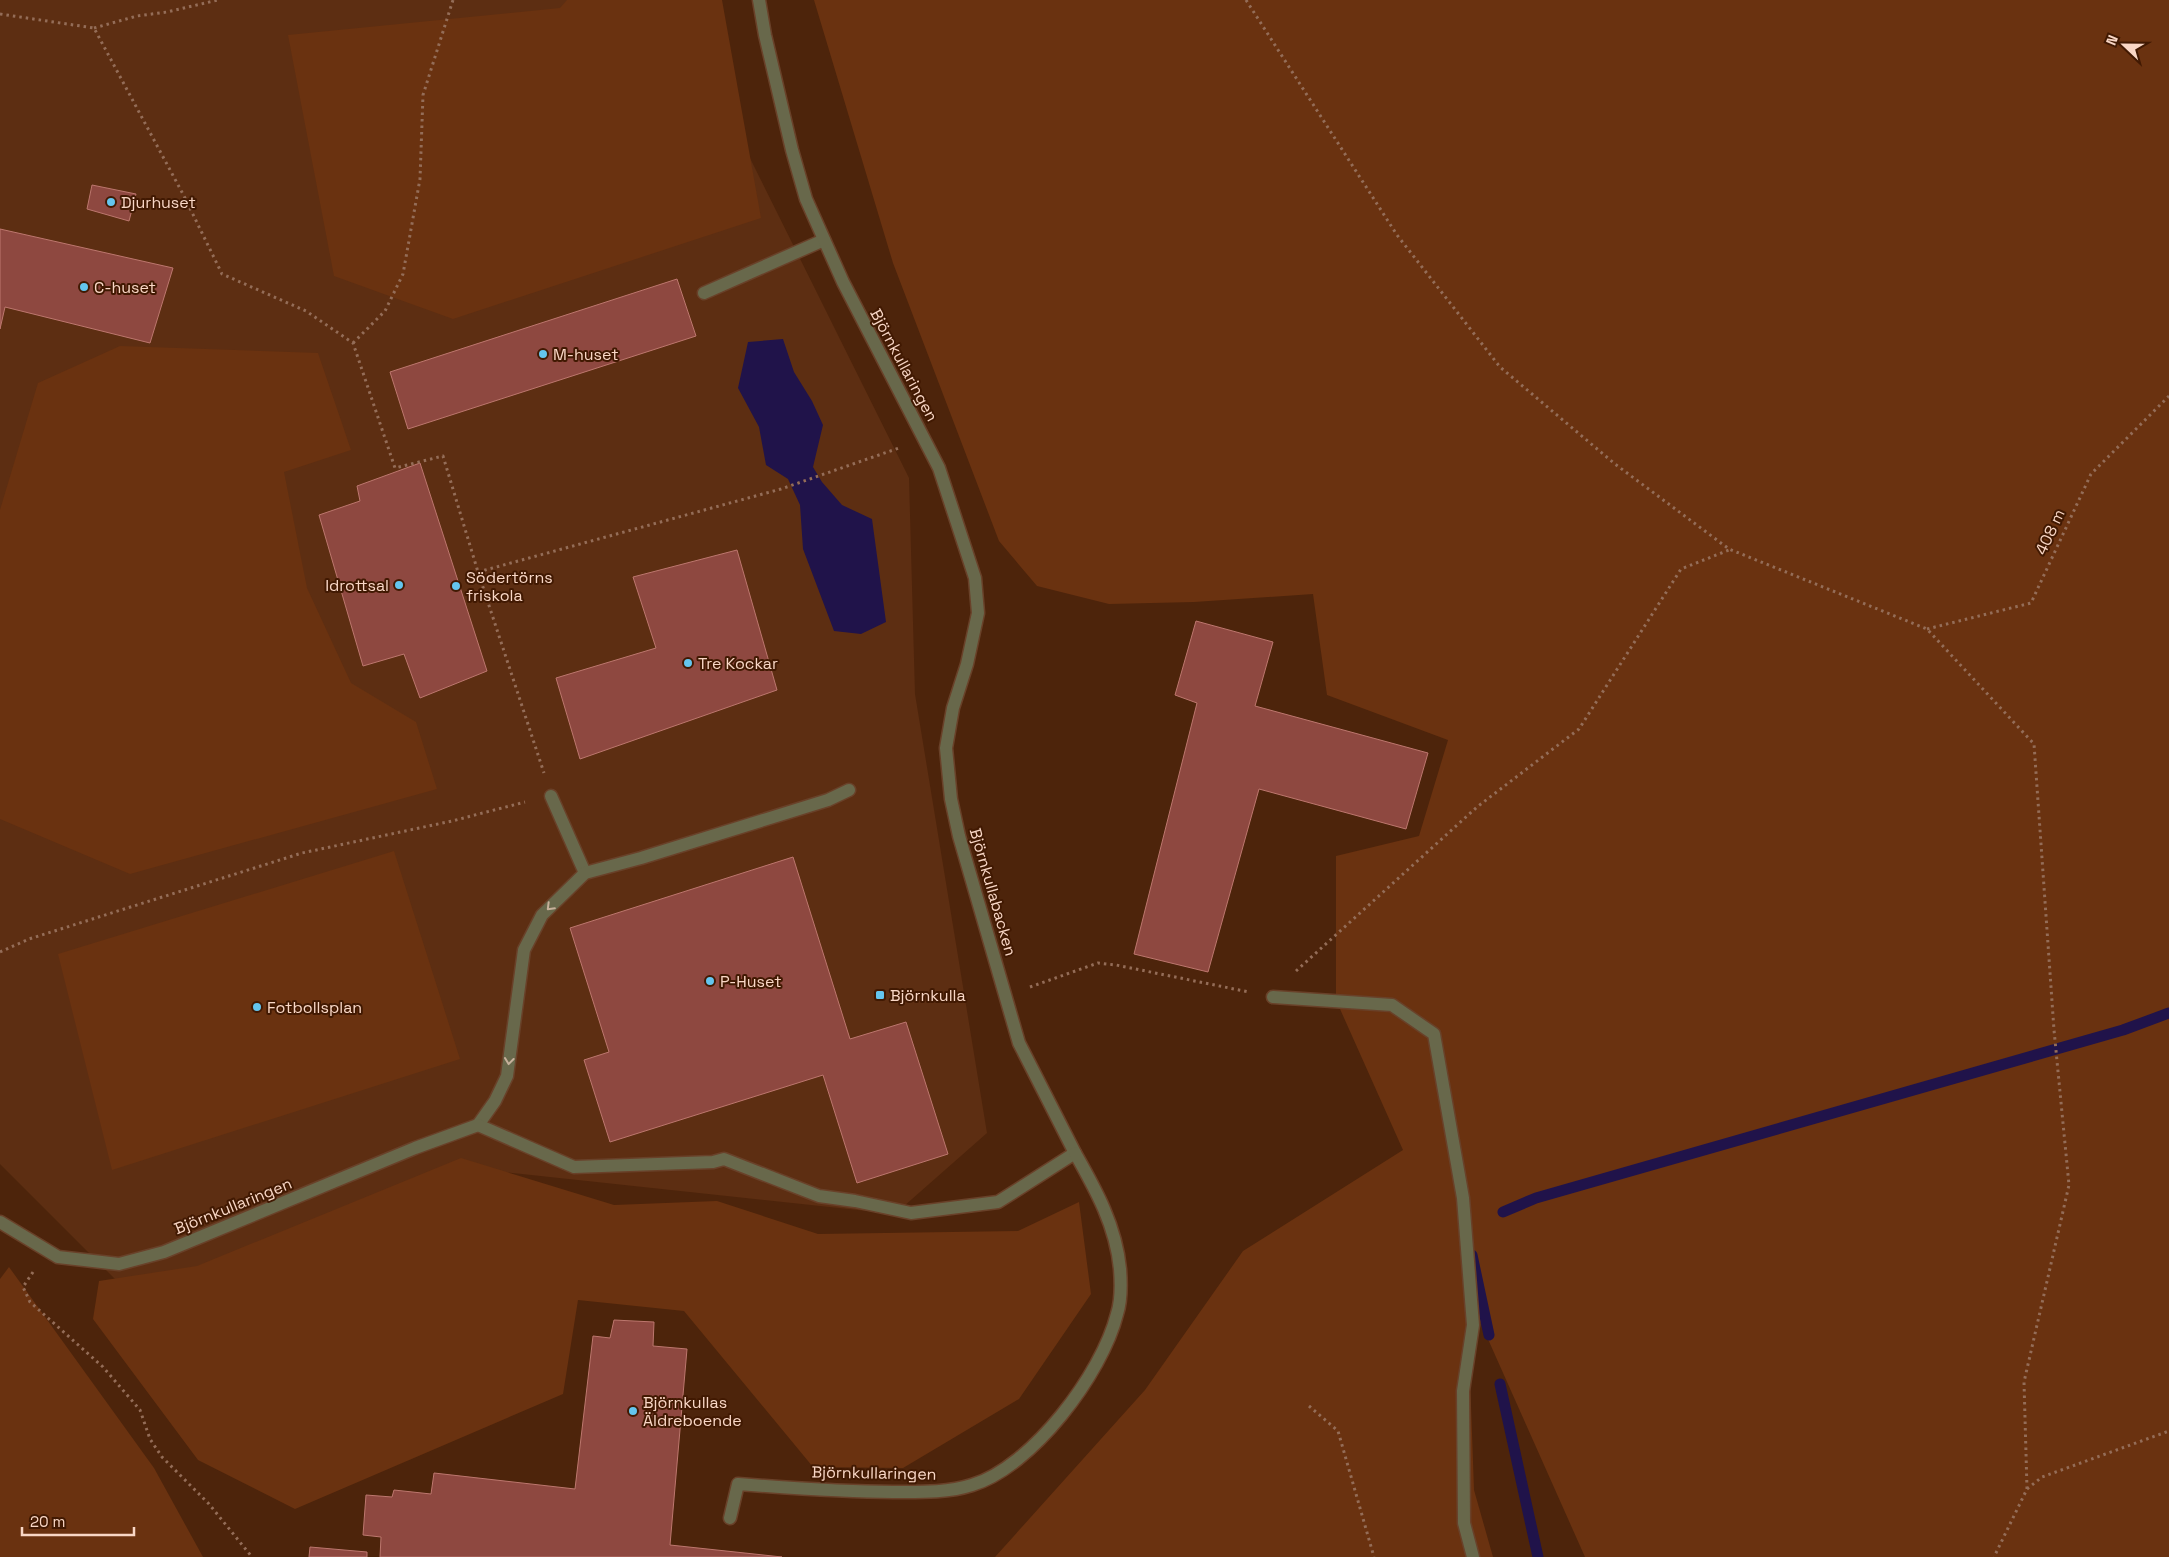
<svg xmlns="http://www.w3.org/2000/svg" width="2169" height="1557" viewBox="0 0 2169 1557" font-family="'Space Grotesk',sans-serif">
<rect width="100%" height="100%" fill="#4d240b"/>
<polygon fill="#5d2e12" points="0,0 655,0 735,128 909,478 915,694 987,1133 895,1214 456,1167 172,1336 0,1164"/>
<g fill="#6a3210">
<polygon points="567,0 722,0 761,218 453,319 334,276 288,35 560,8"/>
<polygon points="814,0 2169,0 2169,1557 1585,1557 1467,1292 1474,1490 1493,1557 995,1557 1145,1390 1243,1251 1403,1150 1336,1000 1336,856 1419,836 1448,740 1327,695 1313,594 1194,602 1109,604 1037,586 999,541 893,263"/>
<polygon points="120,346 318,353 351,450 284,472 307,588 351,683 416,722 437,789 130,874 0,819 0,510 38,383"/>
<polygon points="394,851 460,1059 112,1170 58,954"/>
<polygon points="461,1158 614,1205 717,1201 818,1234 1018,1231 1079,1202 1091,1294 1019,1399 903,1468 813,1467 684,1311 578,1300 563,1394 295,1509 198,1460 93,1319 99,1281 197,1266"/>
<polygon points="9,1267 154,1468 203,1557 0,1557 0,1279"/>
</g>
<polygon fill="#20134a" points="783,339 794,372 812,401 823,425 813,467 822,482 842,505 872,519 886,622 861,634 834,631 803,549 800,505 788,479 766,465 759,427 738,388 748,342"/>
<g fill="none" stroke-linecap="round" stroke-linejoin="round">
<g stroke="#20134a" stroke-width="11">
<polyline points="1503,1212 1536,1198 2123,1030 2169,1013"/>
<polyline points="1472,1255 1489,1335"/>
<polyline points="1500,1384 1538,1557"/>
</g>
</g>
<g fill="#8e4840" stroke="#bd776e">
<polygon points="92,185 136,194 129,221 87,209"/>
<polygon points="0,229 173,268 150,343 5,307 0,329"/>
<polygon points="677,279 696,336 408,429 390,372"/>
<polygon points="420,463 487,671 420,698 404,654 363,666 319,515 360,501 357,486"/>
<polygon points="737,550 777,690 580,759 556,678 656,648 633,577"/>
<polygon points="1196,621 1273,642 1255,706 1428,753 1406,829 1259,789 1208,972 1134,954 1197,703 1175,695"/>
<polygon points="793,857 850,1039 906,1022 948,1154 857,1183 823,1075 610,1142 584,1060 609,1052 570,928"/>
<polygon points="614,1320 654,1322 653,1346 687,1349 670,1545 782,1557 380,1557 381,1537 363,1535 366,1495 392,1497 394,1490 431,1494 434,1473 575,1489 593,1336 610,1338"/>
<polygon points="310,1547 367,1552 367,1557 309,1557"/>
</g>
<g fill="none" stroke-linecap="round" stroke-linejoin="round">
<defs>
<g id="minor">
<polyline points="704,293 824,240"/>
<polyline points="551,796 585,873"/>
<polyline points="1273,997 1392,1005 1434,1034 1463,1198 1473,1325 1463,1391 1464,1523 1473,1557"/>
<polyline points="478,1125 495,1101 507,1076 524,950 542,915 585,873 641,858 828,800 849,790"/>
<polyline points="0,1222 58,1257 119,1264 164,1252 415,1148 478,1125 574,1167 713,1162 724,1159 819,1196 855,1201 911,1213 998,1202 1075,1153 1019,1043 959,836 951,799 946,748 953,708 967,664 978,613 975,578 939,468 843,282 806,199 792,150 765,35 759,0"/>
<path d="M 730,1518 L 738,1484 C 789,1488 841,1492 893,1492 C 919,1492 947,1493 972,1485 C 1032,1467 1102,1374 1117,1314 C 1121,1302 1121,1282 1120,1269 C 1116,1226 1096,1190 1075,1153"/>
</g>
</defs>
<use href="#minor" stroke="#694129" stroke-width="15"/>
<g stroke="#946d58" stroke-width="3" stroke-dasharray="2.5 4" stroke-linecap="butt">
<polyline points="1246,0 1397,235 1500,367 1615,464 1729,549 1927,629 2034,744 2054,1030 2069,1185 2024,1382 2027,1489 1994,1557"/>
<polyline points="0,14 94,28 184,196 222,274 306,311 353,343 395,468 443,456 478,572 544,773"/>
<polyline points="94,28 137,16 167,12 218,0"/>
<polyline points="353,343 385,311 403,274 420,179 423,95 453,0"/>
<polyline points="478,572 781,489 899,448"/>
<polyline points="1927,629 2031,603 2091,474 2169,396"/>
<polyline points="0,952 29,939 302,853 452,821 525,802"/>
<polyline points="1296,971 1477,807 1579,729 1681,569 1729,550"/>
<polyline points="1030,987 1098,963 1116,965 1249,992"/>
<polyline points="33,1272 23,1287 30,1302 103,1367 140,1410 150,1439 162,1457 209,1504 252,1557"/>
<polyline points="1309,1406 1338,1431 1374,1557"/>
<polyline points="2027,1489 2042,1477 2169,1431"/>
</g>
<use href="#minor" stroke="#68684b" stroke-width="12"/>
</g>
<defs><path id="oneway-chevron" d="M-2-3.5L2.5 0L-2 3.5" fill="none" stroke-width="1.6" stroke-linecap="round" stroke-linejoin="round" transform="scale(1.25)"/></defs>
<g stroke="#c6b09b">
<use href="#oneway-chevron" transform="translate(550 907) rotate(135)"/>
<use href="#oneway-chevron" transform="translate(509 1061) rotate(97)"/>
</g>
<g fill="#64c5ee" stroke="#411902" stroke-width="2">
<circle cx="111" cy="202" r="5"/>
<circle cx="84" cy="287" r="5"/>
<circle cx="543" cy="354" r="5"/>
<circle cx="399" cy="585" r="5"/>
<circle cx="456" cy="586" r="5"/>
<circle cx="688" cy="663" r="5"/>
<circle cx="710" cy="981" r="5"/>
<rect x="875" y="990" width="10" height="10" rx="2.5"/>
<circle cx="257" cy="1007" r="5"/>
<circle cx="633" cy="1411" r="5"/>
</g>
<g text-anchor="middle" dominant-baseline="central" stroke-width="4" stroke-linejoin="round" paint-order="stroke">
<g font-size="16" fill="#f9d7c6" stroke="#411902" text-anchor="start">
<text x="121" y="202">Djurhuset</text>
<text x="94" y="287">C-huset</text>
<text x="553" y="354">M-huset</text>
<text x="466" y="577">Södertörns<tspan x="466" dy="18">friskola</tspan></text>
<text x="389" y="585" text-anchor="end">Idrottsal</text>
<text x="698" y="663">Tre Kockar</text>
<text x="720" y="981">P-Huset</text>
<text x="890" y="995">Björnkulla</text>
<text x="267" y="1007">Fotbollsplan</text>
<text x="643" y="1402">Björnkullas<tspan x="643" dy="18">Äldreboende</tspan></text>
</g>
<g font-size="16" fill="#f9d7c6" stroke="#411902">
<text transform="translate(904 365) rotate(62)">Björnkullaringen</text>
<text transform="translate(2050 532) rotate(-65)">408 m</text>
<text transform="translate(993 892) rotate(74)">Björnkullabacken</text>
<text transform="translate(233 1206) rotate(-22)">Björnkullaringen</text>
<text transform="translate(874 1473) rotate(1)">Björnkullaringen</text>
</g>
</g>
<g transform="translate(2124 45) rotate(292)" stroke="#411902" stroke-width="4" paint-order="stroke">
<path d="M0-4L9 19L0 12L-9 19Z" fill="#f9d7c6"/>
<text y="-8" font-size="14" font-weight="bold" text-anchor="middle" fill="#f9d7c6">N</text>
</g>
<path d="M22 1527v8h112v-8" fill="none" stroke="#f9d7c6" stroke-width="2.5"/>
<text x="30" y="1527" font-size="15" fill="#f9d7c6" stroke="#411902" stroke-width="4" paint-order="stroke">20 m</text>
</svg>
